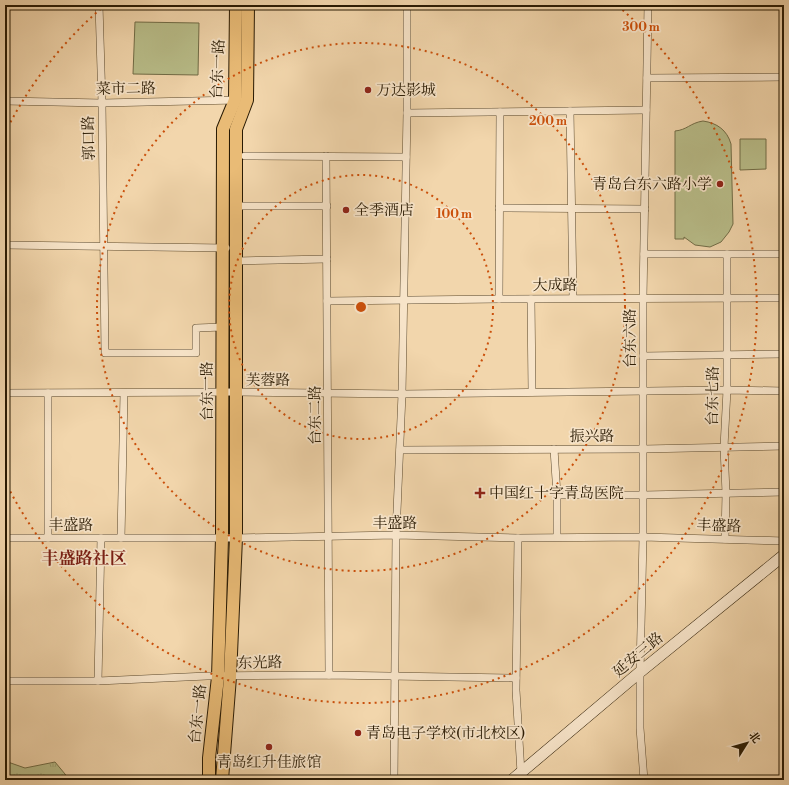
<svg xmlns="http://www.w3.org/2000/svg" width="789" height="785" viewBox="0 0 789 785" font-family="'Libre Bodoni','Noto Serif SC',serif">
<defs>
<pattern id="park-tufts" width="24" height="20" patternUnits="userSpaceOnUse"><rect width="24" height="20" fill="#b9be8a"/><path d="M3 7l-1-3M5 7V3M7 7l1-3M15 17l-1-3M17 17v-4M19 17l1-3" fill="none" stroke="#9fa375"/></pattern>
</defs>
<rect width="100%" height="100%" fill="#f2d6ac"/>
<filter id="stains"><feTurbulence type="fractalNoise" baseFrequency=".005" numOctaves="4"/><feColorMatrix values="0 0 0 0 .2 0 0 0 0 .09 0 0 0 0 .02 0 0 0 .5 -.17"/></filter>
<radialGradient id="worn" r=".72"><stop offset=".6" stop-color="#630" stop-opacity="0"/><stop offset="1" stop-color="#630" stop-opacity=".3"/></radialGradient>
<g fill="#b9be8a" stroke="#716c46">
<polygon points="135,22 199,23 198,75 133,74"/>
<path d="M 703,121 C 717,123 727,130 731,144 L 733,224 L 729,232 L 721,242 L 710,247 L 695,245 L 684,237 L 684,239 L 675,239 L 675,131 C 687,130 690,123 703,121 Z"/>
<polygon points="740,139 766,139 766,169 740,170"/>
</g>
<g fill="url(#park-tufts)" stroke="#716c46">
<polygon points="5,761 25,768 55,762 70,780 13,780 5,771"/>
<polygon points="151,776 151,780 110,780"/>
</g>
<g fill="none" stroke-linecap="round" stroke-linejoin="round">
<defs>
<g id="street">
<polyline points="99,5 102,103 105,353 196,353 196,328 223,327"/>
<polyline points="647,78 784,77"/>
<polyline points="5,101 102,103 237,100"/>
<polyline points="570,111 573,298"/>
<polyline points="407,113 646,110"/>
<polyline points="245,156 406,157"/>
<polyline points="326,156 329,675"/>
<polyline points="236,206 327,206"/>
<polyline points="499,208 645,209"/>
<polyline points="5,245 226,248"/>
<polyline points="644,254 784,254"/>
<polyline points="237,261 327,259"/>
<polyline points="499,299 500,112"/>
<polyline points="531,299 532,392"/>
<polyline points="327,301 499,299 784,298"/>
<polyline points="643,356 784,354"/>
<polyline points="5,393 236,392 402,394 727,390 784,391"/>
<polyline points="554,449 557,495 557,537"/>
<polyline points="400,450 643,449 784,446"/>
<polyline points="557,495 643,495 784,492"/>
<polyline points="5,538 236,538 396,535 518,538 643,537 784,541"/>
<polyline points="48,538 48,393"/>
<polyline points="121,538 124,393"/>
<polyline points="518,538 516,690 521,773"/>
<polyline points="725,539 726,493 724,447 727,390 727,254"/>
<polyline points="5,681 98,681 207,676 329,675 516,678"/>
<polyline points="98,681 101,538"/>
<polyline points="394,780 396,535 402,394 407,113 407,5"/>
<polyline points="644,780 640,728 640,672 643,537 643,298 648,5"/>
</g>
<polyline id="secondary" points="512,780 640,672 784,555"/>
<g id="primary">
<polyline points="209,780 209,758 218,677 222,538 223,129 235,100 236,5"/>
<polyline points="222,780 230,677 236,538 236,129 247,100 248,5"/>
</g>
</defs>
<use href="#street" stroke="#5b492d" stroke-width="8"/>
<use href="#secondary" stroke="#291a03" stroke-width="12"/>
<use href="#primary" stroke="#291a03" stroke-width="14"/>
<use href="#street" stroke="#f7e4c9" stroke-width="7"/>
<use href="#secondary" stroke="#f7e4c9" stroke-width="11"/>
<use href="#primary" stroke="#e9bb76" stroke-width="12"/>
</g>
<g fill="none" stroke="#cb500b" stroke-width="2" stroke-dasharray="2 4">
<circle cx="361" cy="307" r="132"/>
<circle cx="361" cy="307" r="264"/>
<path d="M5 133A396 396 0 0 1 104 6M618 6A396 396 0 1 1 5 481"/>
</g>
<g fill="#8f2418" stroke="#f7e4c9" stroke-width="1.5">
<circle cx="368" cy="90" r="4"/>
<circle cx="720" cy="184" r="4"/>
<circle cx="346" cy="210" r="4"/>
<path d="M478 487h4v4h4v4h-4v4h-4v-4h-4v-4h4z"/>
<circle cx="358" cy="733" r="4"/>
<circle cx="269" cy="747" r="4"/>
</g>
<g text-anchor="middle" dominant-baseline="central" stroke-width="3.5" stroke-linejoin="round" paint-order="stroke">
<g font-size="15" fill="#291a03" stroke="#f7e4c9">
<text transform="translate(218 69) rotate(-87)">台东一路</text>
<text transform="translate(126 89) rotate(-1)">菜市二路</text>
<text transform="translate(89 138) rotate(-91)">郭口路</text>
<text x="555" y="285">大成路</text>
<text transform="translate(630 338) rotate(-90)">台东六路</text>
<text x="268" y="380">芙蓉路</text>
<text transform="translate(207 391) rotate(-90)">台东一路</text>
<text transform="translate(713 396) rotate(-89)">台东七路</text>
<text transform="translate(315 415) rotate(-90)">台东二路</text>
<text x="592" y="436">振兴路</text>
<text x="395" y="523">丰盛路</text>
<text x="71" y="525">丰盛路</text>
<text transform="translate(719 526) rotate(2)">丰盛路</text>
<text transform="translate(638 655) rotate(-40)">延安三路</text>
<text transform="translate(260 663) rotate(-1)">东光路</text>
<text transform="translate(198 714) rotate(-84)">台东一路</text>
</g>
<g font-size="15" fill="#291a03" stroke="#f7e4c9" text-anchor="start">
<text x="376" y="90">万达影城</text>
<text x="712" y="184" text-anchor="end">青岛台东六路小学</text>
<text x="354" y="210">全季酒店</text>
<text x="489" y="493">中国红十字青岛医院</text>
<text x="366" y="733">青岛电子学校(市北校区)</text>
<text x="269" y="762" text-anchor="middle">青岛红升佳旅馆</text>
</g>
<g font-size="17" font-weight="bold" fill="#7a1f14" stroke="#f7e4c9">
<text x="84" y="559">丰盛路社区</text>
</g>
</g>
<circle cx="361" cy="307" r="6" fill="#cb500b" stroke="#f7e4c9" stroke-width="2"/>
<g font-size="12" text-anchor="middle" font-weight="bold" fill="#cb500b" stroke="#f7e4c9" stroke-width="3.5" stroke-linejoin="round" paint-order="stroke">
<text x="641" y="31">300 m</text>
<text x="548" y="125">200 m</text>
<text x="454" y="218">100 m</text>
</g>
<rect width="789" height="785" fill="none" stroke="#f2d6ac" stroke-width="20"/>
<rect x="6" y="6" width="777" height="773" fill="none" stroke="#291a03" stroke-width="2"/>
<rect x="10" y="10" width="769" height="765" fill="none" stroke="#291a03"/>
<g transform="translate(747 743) rotate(53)" stroke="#f7e4c9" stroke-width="3" paint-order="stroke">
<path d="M0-3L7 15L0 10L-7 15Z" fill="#291a03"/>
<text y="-6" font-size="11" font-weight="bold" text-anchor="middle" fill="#291a03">北</text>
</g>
<rect width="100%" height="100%" filter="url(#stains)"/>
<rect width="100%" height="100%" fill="url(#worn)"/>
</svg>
